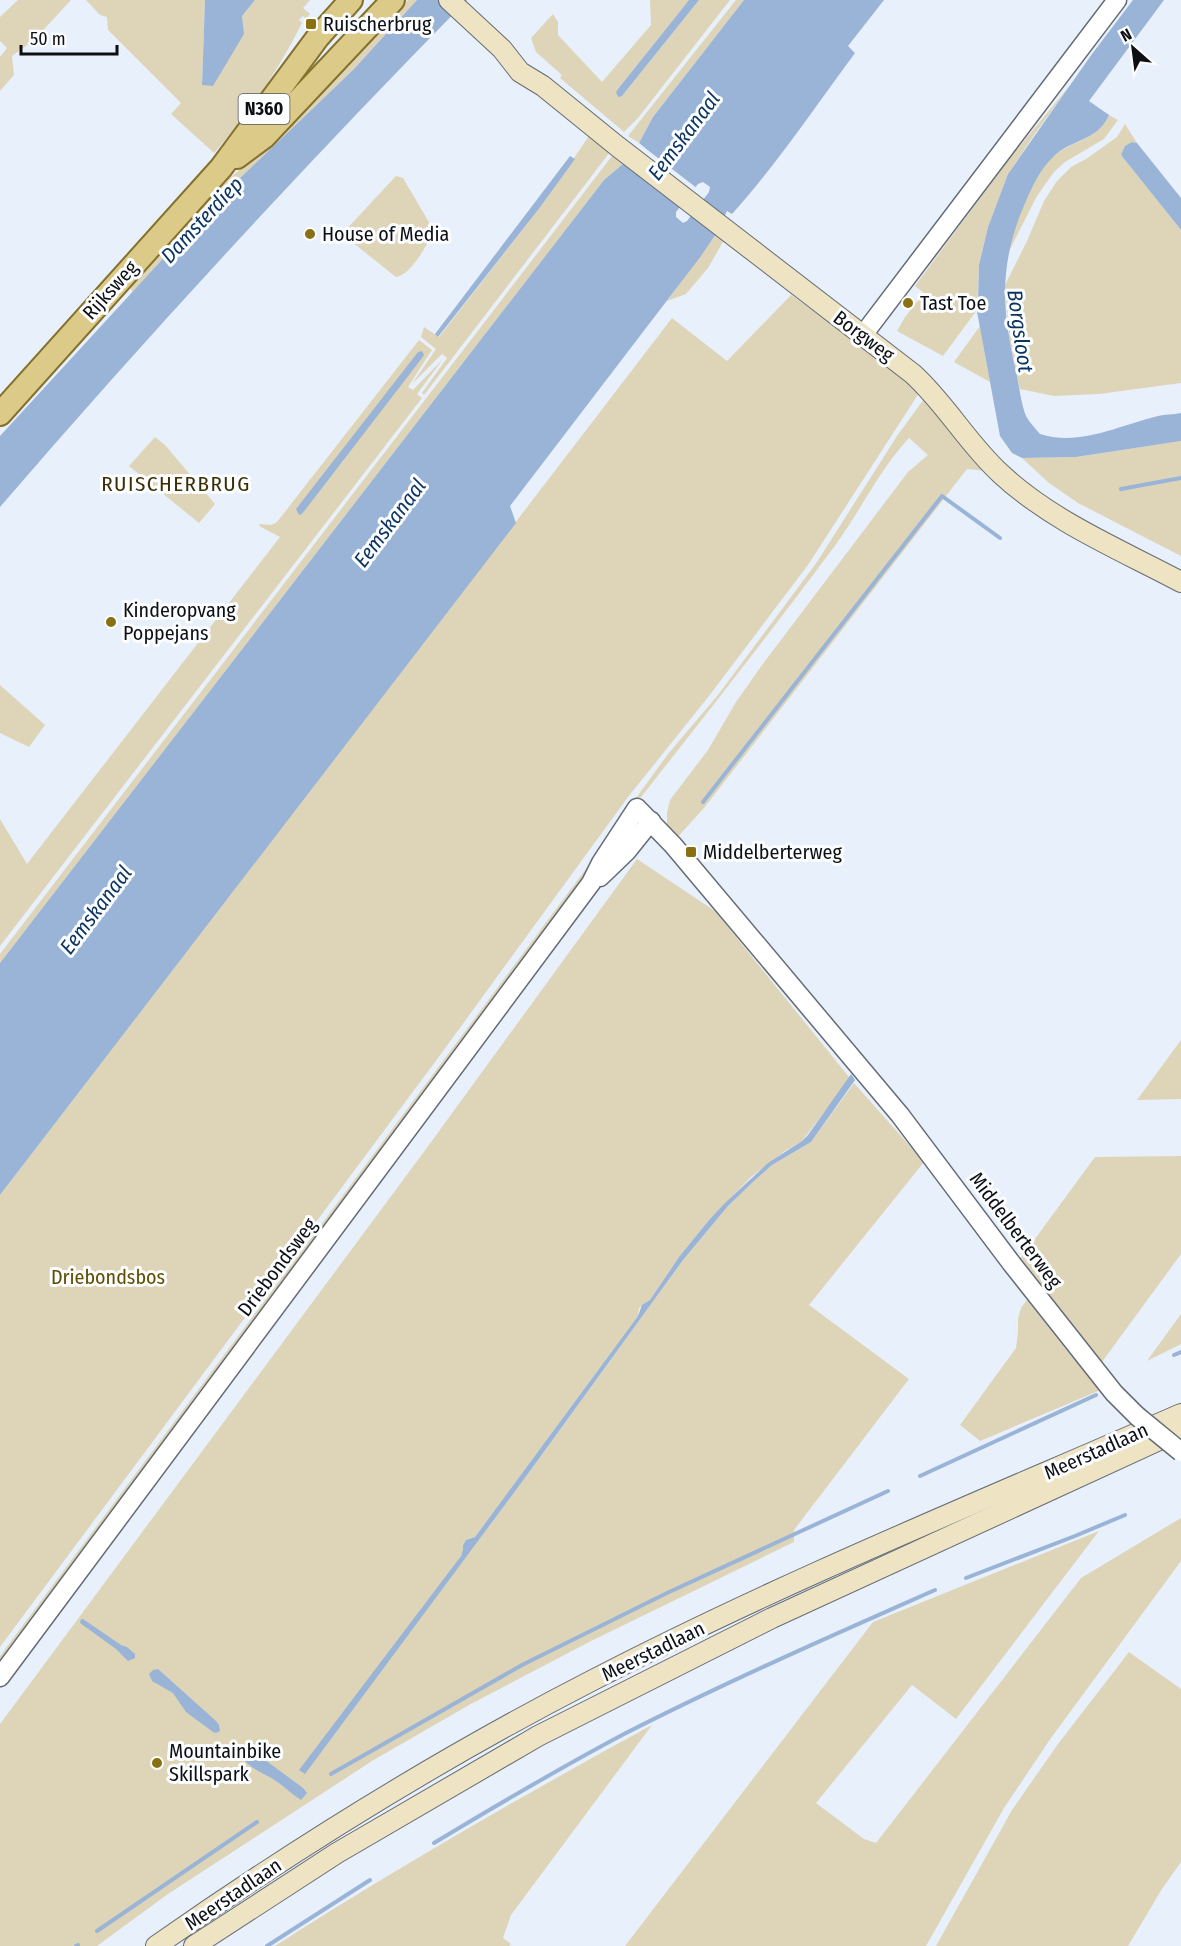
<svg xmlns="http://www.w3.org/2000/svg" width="1181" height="1946" viewBox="0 0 1181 1946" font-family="'Fira Sans Condensed',sans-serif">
<rect width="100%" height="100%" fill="#e8f0fb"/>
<g fill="#ded5b8">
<polygon points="18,0 71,0 34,40 12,56 14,75 0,91 0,57 7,48 0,41 0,17"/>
<path d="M 86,0 L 205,0 L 202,84 L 243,34 L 242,16 L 255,0 L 310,0 L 303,8 L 310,14 L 306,19 L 303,16 L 299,20 L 302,23 C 278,71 249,113 214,153 L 171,114 L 181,103 L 108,30 L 107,17 L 100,15 Z"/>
<polygon points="408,0 417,0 353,70 216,201 133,292 129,287 231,177 262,151"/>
<polygon points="650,0 689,0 618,89 616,92 622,96 699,0 730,0 638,118 624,132 560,78 562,75 536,52 531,38 553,14 558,22 558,35 602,82 651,25"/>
<polygon points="736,0 744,0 653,117 639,143 628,136"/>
<polygon points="1076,78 1034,135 1008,174 988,227 979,265 977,310 943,356 897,331 905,317 924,293 915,286 1009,159"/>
<path d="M 1109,115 L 1118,120 L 1104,139 L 1065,162 L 1054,172 L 1037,196 L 1007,255 C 1014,228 1032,172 1054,155 C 1073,141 1099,139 1109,115 Z"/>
<polygon points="1125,124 1137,143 1132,142 1121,155 1181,230 1181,383 1099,394 1054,396 1020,389 1009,338 1005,285 1027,241 1044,201 1057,181 1071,167 1086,159 1117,137"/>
<polygon points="589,136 610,152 424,395 422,393 447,358 442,354 412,384 436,349 421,337 424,327 439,337 538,210"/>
<polygon points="615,152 624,163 604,180 0,963 0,954"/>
<path d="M 396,176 L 403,178 L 433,229 C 430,242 410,276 396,277 L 342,234 Z"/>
<polygon points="716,234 724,240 708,268 686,294 667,301"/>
<polygon points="791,295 885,362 919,393 808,565 709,696 628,797 438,1058 0,1647 0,1195 672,318 727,361"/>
<polygon points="980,326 990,382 954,362"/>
<polygon points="419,340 432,350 408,387 413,390 443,359 417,394 422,398 0,946 0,819 27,864 280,537 259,526 260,524 271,525 277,522"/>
<path d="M 924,399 L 986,471 L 967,469 L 704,808 L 675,840 L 667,825 L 667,813 L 670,800 L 708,750 L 736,702 L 762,665 L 908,472 L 928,455 L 909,438 C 879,470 860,512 834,547 C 770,633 704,717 638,801 L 636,798 L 668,754 L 718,695 L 817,562 L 897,436 Z"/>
<polygon points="155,437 165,445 215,504 199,523 129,466"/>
<polygon points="1181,441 1181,556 1078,503 1049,483 1022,458 1076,457"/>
<polygon points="0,685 45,725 29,747 0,733"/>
<polygon points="597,854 591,872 0,1666 0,1656"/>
<polygon points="637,859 715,911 849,1077 848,1081 802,1141 785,1151 751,1177 709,1220 679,1257 650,1300 639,1308 638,1316 475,1537 466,1540 463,1544 463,1549 461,1556 304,1773 530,1471 683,1260 728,1206 753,1182 772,1165 811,1142 854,1083 924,1162 809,1305 909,1379 794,1530 794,1542 589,1642 469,1705 372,1761 168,1894 97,1946 0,1946 0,1724 426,1149"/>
<polygon points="1181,1040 1181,1099 1137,1100"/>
<polygon points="1181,1156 1181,1254 1099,1366 1043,1295 1021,1258 1095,1157"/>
<polygon points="1027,1300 1071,1356 1103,1389 980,1441 960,1425 1016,1348 1018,1332 1018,1319 1021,1308"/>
<polygon points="1181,1314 1181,1344 1147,1361"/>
<polygon points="1181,1518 1181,1561 1051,1738 1004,1808 926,1946 625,1946 873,1622 1099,1531 956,1719 912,1685 816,1803 864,1839 876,1843 1081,1578"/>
<polygon points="1129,1652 1181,1689 1181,1862 1162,1889 1128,1946 936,1946 1012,1810 1058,1744"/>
<path d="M 652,1725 L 511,1915 L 503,1938 L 511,1944 L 509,1946 L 275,1946 C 398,1867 524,1795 652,1725 Z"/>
</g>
<g fill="#99b4d7" fill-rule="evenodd">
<polygon points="205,0 255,0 242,16 244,34 213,86 202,85"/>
<path d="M 417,0 L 467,0 C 306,164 150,333 0,507 L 0,436 L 216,201 L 353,70 Z"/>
<polygon points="689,0 699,0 622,96 618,97 616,92 618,89"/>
<path d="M 744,0 L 884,0 L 848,46 L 855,53 C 815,107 777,164 732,214 L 727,211 L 716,234 L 701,256 L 510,506 L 516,523 L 0,1195 L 0,963 L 604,180 L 624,163 L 630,167 L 645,148 L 639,143 L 653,117 ZM 703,182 L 710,187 L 709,192 L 687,221 L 683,223 L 676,217 L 676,212 L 698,184 Z"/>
<path d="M 1133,0 L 1164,0 L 1089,101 L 1109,115 C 1098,142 1069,139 1052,158 C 1040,170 1033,185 1026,201 C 999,262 1001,307 1016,371 C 1019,384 1021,404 1026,416 C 1029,422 1035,428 1040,434 C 1079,447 1120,425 1158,416 C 1165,414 1173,415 1181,413 L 1181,441 L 1076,457 L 1022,458 L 1012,453 L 1000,436 L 976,306 L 978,300 L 979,265 L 988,227 L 1008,174 L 1092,54 Z"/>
<polygon points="1132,142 1137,143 1181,198 1181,230 1121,155 1125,146"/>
<polygon points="570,156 575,159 538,210 438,337 435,334"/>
<polygon points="422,351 424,355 422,358 302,514 299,515 296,509 418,352"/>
<polygon points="851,1074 855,1080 811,1142 772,1165 753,1182 728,1206 683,1260 530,1471 305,1774 299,1770 461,1556 463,1549 463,1545 466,1540 475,1537 638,1316 642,1305 650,1300 679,1257 709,1220 725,1203 768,1163 802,1141 808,1135"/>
<polygon points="81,1619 83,1619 121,1645 127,1647 135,1654 135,1658 128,1661 116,1649 80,1623"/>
<polygon points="158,1669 216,1721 219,1725 220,1731 216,1733 213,1732 186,1712 173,1693 152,1681 149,1674 153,1670"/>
<path d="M 249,1748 L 303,1788 L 307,1793 L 301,1800 C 291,1794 283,1785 273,1779 C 262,1772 244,1767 241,1752 L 244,1749 Z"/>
</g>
<polygon fill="#e8f0fb" points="636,141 698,189 684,208 630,163 641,148 636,144"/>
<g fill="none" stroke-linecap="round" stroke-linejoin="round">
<g stroke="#99b4d7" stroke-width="4">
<polyline points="1121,489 1181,478"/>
<polyline points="703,802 942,496 1000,538"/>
<polyline points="1174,1355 1181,1352"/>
<polyline points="920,1476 1096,1395"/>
<polyline points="966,1578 1075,1536 1125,1515"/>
<polyline points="331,1774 522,1665 667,1593 888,1491"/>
<path d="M 434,1843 C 497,1805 560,1768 624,1734 C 726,1682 831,1636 935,1590"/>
<polyline points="97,1931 257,1822"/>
<polyline points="76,1946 78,1945"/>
<polyline points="267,1946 370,1880"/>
</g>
<defs>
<g id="tertiary">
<polyline points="863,335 1117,0"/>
<polyline points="600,877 627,851 651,821"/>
<polyline points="0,1677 591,883 601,863 637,808 673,845 900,1115 1012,1264 1114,1393 1137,1416"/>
</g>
<g id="secondary">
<path d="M 449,0 L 502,49 L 520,72 L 543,86 L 617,146 L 913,374 C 946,404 968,444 1001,474 C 1053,522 1119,549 1181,582"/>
<path d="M 156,1946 C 296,1848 441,1758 593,1680 C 784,1581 984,1500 1181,1414"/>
<polyline points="194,1946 337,1853 538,1736 772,1618 1181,1430"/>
</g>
<g id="primary">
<polyline points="237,157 264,137 393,0"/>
<polyline points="0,414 221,168 318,37 351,0"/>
</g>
</defs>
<use href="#tertiary" stroke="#646b74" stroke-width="21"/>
<use href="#secondary" stroke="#646b74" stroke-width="22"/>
<use href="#primary" stroke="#85712b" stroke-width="26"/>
<use href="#tertiary" stroke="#fff" stroke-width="18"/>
<use href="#secondary" stroke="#eee4c3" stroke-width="20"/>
<use href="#primary" stroke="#dcca88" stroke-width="22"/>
<defs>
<polyline id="tertiary-bridge" points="1137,1416 1181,1452"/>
</defs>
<use href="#tertiary-bridge" stroke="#646b74" stroke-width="21" stroke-linecap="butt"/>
<use href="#tertiary-bridge" stroke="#fff" stroke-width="18"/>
</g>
<g fill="#897011" stroke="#fbfdff" stroke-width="2">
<rect x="305" y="18" width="12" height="12" rx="3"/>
<circle cx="310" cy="234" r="6"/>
<circle cx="908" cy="303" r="6"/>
<circle cx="111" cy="622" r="6"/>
<rect x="685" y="846" width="12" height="12" rx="3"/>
<circle cx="157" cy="1763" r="6"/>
</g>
<g text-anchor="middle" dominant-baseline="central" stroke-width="6" stroke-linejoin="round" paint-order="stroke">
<rect fill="#fbfdff" stroke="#54565a" stroke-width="1.5" x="238.5" y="94" width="51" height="30" rx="4.5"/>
<g font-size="18" font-weight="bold" fill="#0d0f13">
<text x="264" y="109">N360</text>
</g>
<g font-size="20" fill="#0d0f13" stroke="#fbfdff" text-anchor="start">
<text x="323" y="24">Ruischerbrug</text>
<text x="322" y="234">House of Media</text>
<text x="920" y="303">Tast Toe</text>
<text x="123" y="610">Kinderopvang<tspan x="123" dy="23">Poppejans</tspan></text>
<text x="703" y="852">Middelberterweg</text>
<text x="169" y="1751">Mountainbike<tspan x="169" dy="23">Skillspark</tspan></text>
</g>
<g font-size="20" fill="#0d0f13" stroke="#fbfdff">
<text transform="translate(110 290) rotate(-48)">Rijksweg</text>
<text transform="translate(864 336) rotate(37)">Borgweg</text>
<text transform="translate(1016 1230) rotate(53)">Middelberterweg</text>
<text transform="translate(277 1267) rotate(-53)">Driebondsweg</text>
<text transform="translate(1096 1451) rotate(-24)">Meerstadlaan</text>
<text transform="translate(653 1651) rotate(-26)">Meerstadlaan</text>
<text transform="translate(233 1894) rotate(-34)">Meerstadlaan</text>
</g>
<g font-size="20" fill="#604d00" stroke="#fbfdff">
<text x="108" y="1277">Driebondsbos</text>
</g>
<g font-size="21" font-style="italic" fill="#0e3460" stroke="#fbfdff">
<text transform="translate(684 136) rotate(-53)">Eemskanaal</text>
<text transform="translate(202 220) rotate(-47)">Damsterdiep</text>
<text transform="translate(1020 331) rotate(82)">Borgsloot</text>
<text transform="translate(390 523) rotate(-53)">Eemskanaal</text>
<text transform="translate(96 910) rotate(-53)">Eemskanaal</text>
</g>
<g font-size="21" letter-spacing="1.5" fill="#3a2e02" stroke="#fbfdff">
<text x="176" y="484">RUISCHERBRUG</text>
</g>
</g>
<g transform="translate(1133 48) rotate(332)" stroke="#fbfdff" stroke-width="4.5" paint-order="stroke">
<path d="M0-4.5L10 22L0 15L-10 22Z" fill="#0d0f13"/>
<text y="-9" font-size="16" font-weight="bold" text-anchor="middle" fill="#0d0f13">N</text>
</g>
<path d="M21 45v9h96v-9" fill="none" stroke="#0d0f13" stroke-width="3"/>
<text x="30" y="45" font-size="18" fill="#0d0f13" stroke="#fbfdff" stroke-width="4.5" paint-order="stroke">50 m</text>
</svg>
